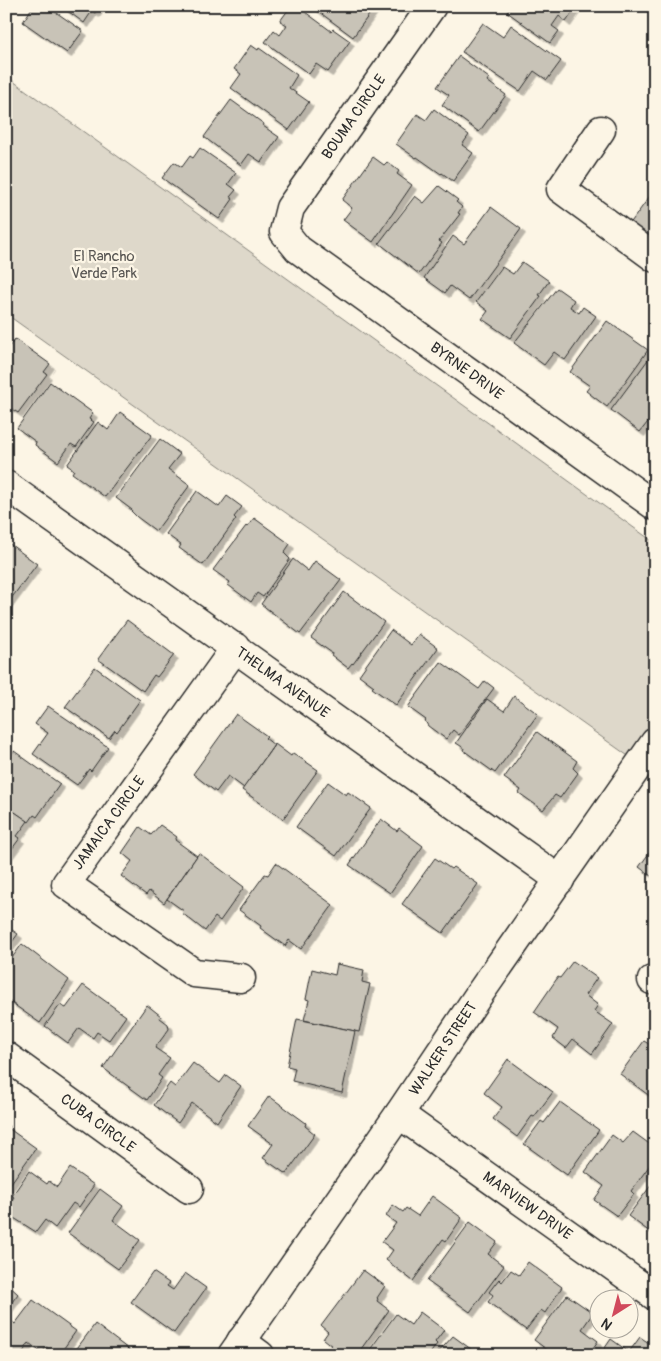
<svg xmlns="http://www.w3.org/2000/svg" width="661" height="1361" viewBox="0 0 661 1361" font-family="Pangolin,sans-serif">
<defs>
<filter id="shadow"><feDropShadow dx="4.5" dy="4.5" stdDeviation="0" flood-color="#0004"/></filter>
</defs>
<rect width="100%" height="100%" fill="#fcf5e5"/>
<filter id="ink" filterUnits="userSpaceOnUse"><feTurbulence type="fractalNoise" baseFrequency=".02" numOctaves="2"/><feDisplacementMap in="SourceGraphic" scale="10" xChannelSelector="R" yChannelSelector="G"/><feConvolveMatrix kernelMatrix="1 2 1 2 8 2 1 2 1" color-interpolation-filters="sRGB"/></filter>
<g filter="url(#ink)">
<polygon fill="#ded8ca" stroke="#84827a" points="6,76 655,543 655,775 6,314"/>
<g fill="#c8c3b7" stroke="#2b2b2b" filter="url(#shadow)">
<polygon points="33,6 47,6 83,31 67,53 23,22"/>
<polygon points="61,6 100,6 95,13 92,11 84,23"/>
<polygon points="291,6 297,6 331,31 333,29 350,41 328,72 316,64 309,74 265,42 274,30 280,35 287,25 280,21"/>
<polygon points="311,6 371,6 374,8 353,37"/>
<polygon points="512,6 577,6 566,22 559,16 552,26 559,31 550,43 507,12"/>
<polygon points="483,23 503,37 511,25 561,61 547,80 534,71 520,91 462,52"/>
<polygon points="251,45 258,50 259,48 297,75 289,88 309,102 289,130 231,88 241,74 234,69"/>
<polygon points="459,56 489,78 487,81 506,95 479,132 442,105 449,95 437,87"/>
<polygon points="231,100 264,124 263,126 279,137 261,162 249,154 241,165 204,137"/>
<polygon points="434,109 469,135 462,145 473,153 453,181 442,173 441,174 417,157 416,158 396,144 417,114 426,120"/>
<polygon points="200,148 236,173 228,184 236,190 230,197 233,199 219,219 162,178 174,162 182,167 190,156 193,158"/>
<polygon points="373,157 384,165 387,162 399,171 397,174 412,185 373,242 343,220 352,208 342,200"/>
<polygon points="439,186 458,200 456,202 462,207 458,213 460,214 439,241 442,243 419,274 379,243 415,196 424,203"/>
<polygon points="655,189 655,243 629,225"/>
<polygon points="491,207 521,229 469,300 450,286 445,293 424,278 453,236 464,244"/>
<polygon points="522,262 549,281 539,295 541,296 510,338 482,319 488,311 476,302 502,267 513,274"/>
<polygon points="557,288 574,300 570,307 579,313 583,307 596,316 565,360 554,352 544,365 514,343"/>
<polygon points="607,321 648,350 607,407 586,391 590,386 570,372"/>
<polygon points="15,339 50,364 44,372 47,374 18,413 6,405 6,345 9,347"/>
<polygon points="653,353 655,355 655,413 640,432 611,410"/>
<polygon points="50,382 93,413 89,419 94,422 76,447 71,444 58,462 35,445 36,442 17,428"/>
<polygon points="120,412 152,435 105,497 72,473 74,470 67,465 98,422 108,430"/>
<polygon points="160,439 180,454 168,469 190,485 156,531 137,517 131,511 132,510 116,498"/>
<polygon points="197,491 219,507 227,496 242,507 234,517 236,519 203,565 179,548 181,545 166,534"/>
<polygon points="254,518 290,544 284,553 290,559 263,597 257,593 251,602 228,585 230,582 213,570 246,526 247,527"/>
<polygon points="7,542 37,564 7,604 6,603"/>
<polygon points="293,559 308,571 315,561 341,580 300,634 261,604"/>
<polygon points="344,592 384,622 353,664 352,663 348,668 331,655 332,653 311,638"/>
<polygon points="127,620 174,655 157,677 154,675 143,691 98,659"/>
<polygon points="391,630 411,645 419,634 438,648 396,705 372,688 374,686 359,675"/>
<polygon points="441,662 479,689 485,681 494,688 459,735 453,730 446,739 428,726 425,721 426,720 408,707"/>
<polygon points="95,667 140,700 117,732 115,730 109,738 65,707"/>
<polygon points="514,696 538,714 495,773 463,750 464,748 456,743 487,699 504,711"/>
<polygon points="48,706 108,747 91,771 89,769 77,785 33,754 48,733 35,724"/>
<polygon points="236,714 267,736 265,738 274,745 244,788 228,776 216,792 193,774"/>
<polygon points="537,732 577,761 573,768 578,773 560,798 555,795 543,810 519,793 521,790 504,778"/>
<polygon points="275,744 291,756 293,753 318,770 283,819 242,790"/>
<polygon points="14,751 60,784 37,817 34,815 29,822 6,806 6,762"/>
<polygon points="328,782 346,795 348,792 371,808 336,856 296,827"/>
<polygon points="6,806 28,821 17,836 20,838 6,857"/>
<polygon points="381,819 397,831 399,828 423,846 390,893 349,865"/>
<polygon points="160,825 177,837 175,840 197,856 164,903 149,891 146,895 121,876 132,861 122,853 140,827 151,835"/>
<polygon points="655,845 655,879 639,867"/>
<polygon points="199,853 244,887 220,921 215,917 205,931 182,913 184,911 167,899"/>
<polygon points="435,858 451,869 453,867 478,884 443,933 402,904"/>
<polygon points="276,863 333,905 301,949 289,940 285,946 260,928 261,926 239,910 265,874 268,875"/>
<polygon points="6,926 18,934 6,950"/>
<polygon points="22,944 69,980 40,1023 6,999 6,966"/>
<polygon points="573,961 597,978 585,995 598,1005 594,1011 613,1024 592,1054 573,1039 566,1048 553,1038 558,1029 534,1012 558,977 560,978"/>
<polygon points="337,964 364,970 362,982 370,984 359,1032 304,1020 309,1000 306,999 312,969 335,975"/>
<polygon points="83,985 126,1016 109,1040 97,1032 93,1038 79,1028 68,1043 45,1026 60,1005 66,1008"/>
<polygon points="147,1005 161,1016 160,1018 168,1024 169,1029 155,1048 170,1058 158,1075 162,1078 147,1100 103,1068"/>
<polygon points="297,1019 355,1031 342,1093 292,1081 295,1068 287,1066"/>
<polygon points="644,1041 655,1048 655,1100 620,1074"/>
<polygon points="508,1059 553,1092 534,1117 532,1116 517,1137 493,1119 502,1107 484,1093"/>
<polygon points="193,1063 220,1083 226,1075 241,1086 217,1122 192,1103 178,1123 154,1105 170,1083 175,1087"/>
<polygon points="269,1096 306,1123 305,1126 315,1134 286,1174 263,1158 273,1144 248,1126"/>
<polygon points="560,1102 599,1130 567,1175 524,1144 541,1121 544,1123"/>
<polygon points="6,1125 9,1126 8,1128 36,1148 6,1190"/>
<polygon points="633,1132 655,1148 653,1157 655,1158 631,1191 634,1194 617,1216 594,1200 604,1186 585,1172 612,1135 623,1143"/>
<polygon points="70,1168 94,1185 79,1207 73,1203 55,1228 45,1220 36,1232 6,1213 6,1208 14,1197 12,1196 29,1171 47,1184 49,1181 57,1187"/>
<polygon points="655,1180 655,1234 654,1235 628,1216"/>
<polygon points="100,1189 123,1206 113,1220 140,1240 118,1269 68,1233"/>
<polygon points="432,1196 462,1218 446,1241 443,1239 413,1281 386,1260 393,1250 382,1242 396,1223 386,1216 393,1205 403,1212 406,1208 418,1216"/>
<polygon points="470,1222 497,1242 488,1254 504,1266 470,1312 427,1281"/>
<polygon points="528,1262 562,1287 545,1313 541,1310 526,1330 488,1302 493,1295 489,1292 499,1279 502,1282 511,1270 519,1275"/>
<polygon points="363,1270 385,1286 377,1298 378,1299 377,1301 389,1310 361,1349 363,1350 360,1355 337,1355 329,1349 332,1346 323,1339 328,1332 321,1326"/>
<polygon points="153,1272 169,1283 167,1286 173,1290 185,1273 206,1288 174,1333 131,1302"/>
<polygon points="6,1283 18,1294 6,1310"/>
<polygon points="567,1295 593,1313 582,1329 598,1341 588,1355 554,1355 534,1340"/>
<polygon points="33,1300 76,1331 59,1355 46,1347 42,1353 29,1343 21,1355 12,1355 6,1351 6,1324 10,1320 15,1324"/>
<polygon points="420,1312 444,1330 435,1342 437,1344 429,1355 366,1355 396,1314 411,1325"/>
<polygon points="95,1324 136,1355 72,1355"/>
<polygon points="453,1336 479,1355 436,1355"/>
<polygon points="640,1337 655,1347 655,1355 600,1355 611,1339 629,1352"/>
</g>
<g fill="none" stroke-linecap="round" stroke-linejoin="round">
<defs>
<g id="minor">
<path id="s1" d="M 432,6 L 290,208 L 284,232 L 298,249 L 655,506"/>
<polyline points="601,130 561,189 655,258"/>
<path id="s2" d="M 6,485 L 560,880"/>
<polyline points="236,647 66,884 194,973 241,978"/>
<polyline points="652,980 655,981"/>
<path id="s3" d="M 6,1056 L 189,1189"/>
<path id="s4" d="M 399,1114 L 655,1296"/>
<polyline points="241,1341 260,1355"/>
</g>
<g id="major">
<path id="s5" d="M 232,1355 L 399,1114 L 478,996 L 655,742"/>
</g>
</defs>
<use href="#minor" stroke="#2b2b2b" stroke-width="31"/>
<use href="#major" stroke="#2b2b2b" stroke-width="31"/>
<use href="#minor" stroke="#fcf5e5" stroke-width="28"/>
<use href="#major" stroke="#fcf5e5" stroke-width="28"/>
</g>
</g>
<g text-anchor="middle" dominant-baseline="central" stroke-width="4.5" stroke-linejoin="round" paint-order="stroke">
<g font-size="15" fill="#2b2b2b" stroke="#fcf5e5">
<text transform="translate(354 117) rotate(-55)">BOUMA CIRCLE</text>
<text stroke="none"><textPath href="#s1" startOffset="502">BYRNE DRIVE</textPath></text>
<text stroke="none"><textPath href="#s2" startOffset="340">THELMA AVENUE</textPath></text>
<text transform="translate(109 823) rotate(-54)">JAMAICA CIRCLE</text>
<text stroke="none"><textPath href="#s5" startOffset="372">WALKER STREET</textPath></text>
<text stroke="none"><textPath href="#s3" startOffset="114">CUBA CIRCLE</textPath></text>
<text stroke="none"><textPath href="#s4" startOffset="158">MARVIEW DRIVE</textPath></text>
</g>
<g font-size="15" fill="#585653" stroke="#fcf5e5">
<text x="104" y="256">El Rancho<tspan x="104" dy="17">Verde Park</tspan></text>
</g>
</g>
<rect width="661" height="1361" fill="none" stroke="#fcf5e5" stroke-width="25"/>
<rect x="12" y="12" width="636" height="1336" fill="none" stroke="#2b2b2b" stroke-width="2" filter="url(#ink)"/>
<g transform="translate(614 1314) rotate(216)"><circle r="24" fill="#fcf5e5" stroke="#a8a49b"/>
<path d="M0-4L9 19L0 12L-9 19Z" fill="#d1495b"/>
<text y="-8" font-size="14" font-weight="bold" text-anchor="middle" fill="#2b2b2b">N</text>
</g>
</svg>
